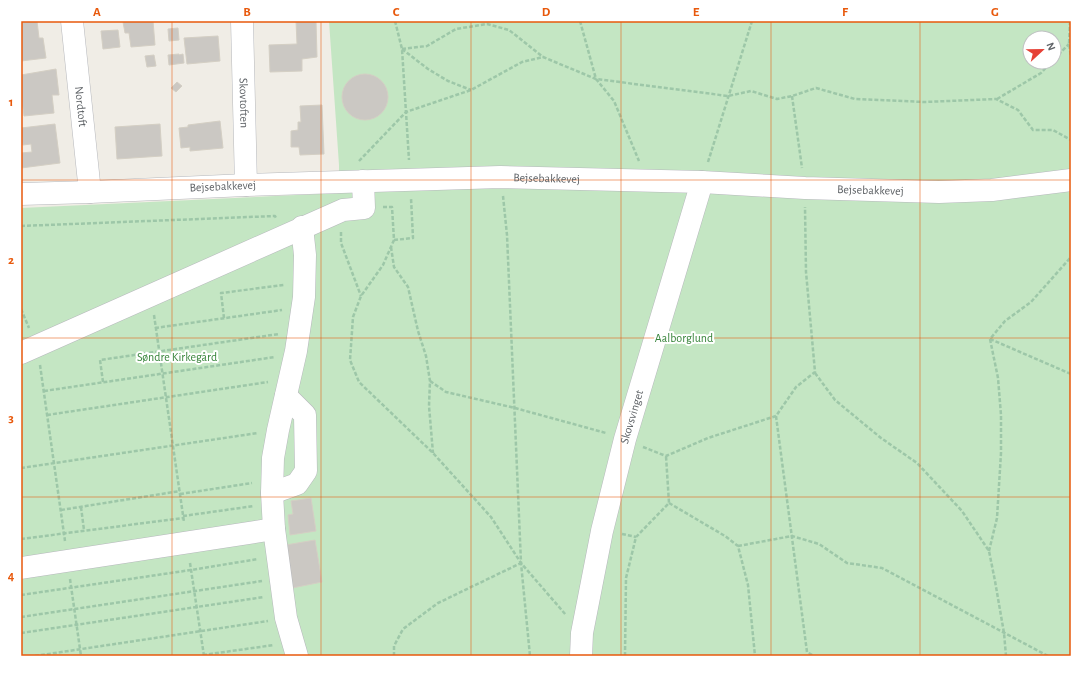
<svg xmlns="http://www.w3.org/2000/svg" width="1092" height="677" viewBox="0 0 1092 677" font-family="'Alegreya Sans',sans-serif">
<rect width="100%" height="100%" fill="#f0ede6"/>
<path fill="#c4e6c3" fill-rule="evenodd" d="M 329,21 L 1071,21 L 1071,656 L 21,656 L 21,208 L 339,193 L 339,165 ZM 1030,38 L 1054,38 L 1054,62 L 1030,62 Z"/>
<g fill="#cbc8c3" stroke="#d4cfc4">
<polygon points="21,21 37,21 39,38 43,38 46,58 21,61"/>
<polygon points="128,21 153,21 155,45 131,47 129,33 125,33 123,22"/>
<polygon points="296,21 316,21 317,57 302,59 302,71 270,72 269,45 297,44"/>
<polygon points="178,28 179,40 169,41 168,29"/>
<polygon points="118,30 120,47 103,49 101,31"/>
<polygon points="218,36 220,61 187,64 184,38"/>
<polygon points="179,54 179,55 183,54 184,63 169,65 168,55"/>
<polygon points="154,55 156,66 147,67 145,56"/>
<polygon points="56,69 59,95 52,95 54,113 24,116 21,94 21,75"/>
<circle cx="365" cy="97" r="23"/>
<polygon points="177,82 182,86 176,92 171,88"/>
<polygon points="322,105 324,154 300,155 299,147 291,147 291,131 298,130 298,122 301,122 300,106"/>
<polygon points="220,121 223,148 190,151 190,147 181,148 179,128 188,127 188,125"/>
<polygon points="55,124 60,163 21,168 21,153 32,152 31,144 23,145 21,128"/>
<polygon points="160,124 162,156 117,159 115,127"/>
<polygon points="311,498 316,531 290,535 288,515 293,514 291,501"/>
<polygon points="315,540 322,582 287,589 280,546"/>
</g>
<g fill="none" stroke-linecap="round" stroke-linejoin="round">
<defs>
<g id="minor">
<path id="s1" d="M 72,21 L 90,192"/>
<path id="s2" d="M 242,21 L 246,185"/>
<path id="s3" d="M 21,194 L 90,192 L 246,185 L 500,177 L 702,182 L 805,188 L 939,192 L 992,190 L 1071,180"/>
<polyline points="21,353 343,210 364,208 363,181"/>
<polyline points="272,493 297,484 306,471 305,415 286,396"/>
<polyline points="21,568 274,529"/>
<polyline points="297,656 286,618 274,529 272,493 273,458 278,430 296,351 304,297 305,255 302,227"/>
<path id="s4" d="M 581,656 L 582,633 L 602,531 L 625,439 L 702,182"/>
</g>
</defs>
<use href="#minor" stroke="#b6b8bc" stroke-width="23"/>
<g stroke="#9dc7a8" stroke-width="2.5" stroke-dasharray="4 2" stroke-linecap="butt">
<polyline points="395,21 402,49 409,160"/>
<polyline points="580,21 596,79 614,101 639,161"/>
<polyline points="1070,21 1069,44 1071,57"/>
<polyline points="402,49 427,46 456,29 487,24 509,30 543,57"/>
<polyline points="402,49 428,69 448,81 471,90"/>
<polyline points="1054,59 1069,44"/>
<polyline points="792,96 802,168"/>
<polyline points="997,99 1041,73 1051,62"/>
<polyline points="359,161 406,112 471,90 522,62 543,57 596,79 728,96 751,91 777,99 792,96 816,88 855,99 925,102 996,99 1018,110 1033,130 1053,130 1071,140"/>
<polyline points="708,162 752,21"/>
<polyline points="503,196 507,235 521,563 530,656"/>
<polyline points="383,207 392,207 394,240 383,265 361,296 353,317 350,360 359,382 433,453 491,517 521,563 566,615"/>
<polyline points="21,226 275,216 276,218"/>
<polyline points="341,232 341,243 361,296"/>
<polyline points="394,240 413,238 411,198"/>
<polyline points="391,247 394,267 408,287 418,331 426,356 430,381 429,406 433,453"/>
<polyline points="21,309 29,328"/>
<polyline points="154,315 184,522"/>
<polyline points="224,318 221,293 284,285"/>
<polyline points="155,328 282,310"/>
<polyline points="990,339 1071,374"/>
<polyline points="40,365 65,541"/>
<polyline points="815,373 835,400 881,438 917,463 962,511 989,551 995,581 1004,633 1006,656"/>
<polyline points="430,381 446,392 515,408 606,433"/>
<polyline points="103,382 100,360 279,334"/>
<polyline points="44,391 275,357"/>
<polyline points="47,415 268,382"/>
<polyline points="776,416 807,652 814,656"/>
<polyline points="643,447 666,456 708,438 776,416 796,387 815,372 806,272 805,207"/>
<polyline points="21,468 258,433"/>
<polyline points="180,494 252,483"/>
<polyline points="669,503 725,536 738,546 748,585 755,656"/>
<polyline points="81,507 84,530"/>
<polyline points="61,510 180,491"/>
<polyline points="183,516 254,506"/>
<polyline points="622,534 636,537"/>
<polyline points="21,539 183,518"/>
<polyline points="738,546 792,536 819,544 847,563 882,568 1048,656"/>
<polyline points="989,551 997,518 1001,453 1001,415 998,378 990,339 1005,321 1031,302 1071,257"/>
<polyline points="190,563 204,656"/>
<polyline points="70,579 81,656"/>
<polyline points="21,595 191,570 258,559"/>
<polyline points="21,617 262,581"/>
<polyline points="21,633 264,597"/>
<polyline points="203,655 274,645"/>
<polyline points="35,656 268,621"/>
<polyline points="394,656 394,646 403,629 438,603 521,563"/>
<polyline points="625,656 626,578 636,537 669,503 666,456"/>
</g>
<use href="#minor" stroke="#fff" stroke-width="22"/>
</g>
<path fill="none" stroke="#e8590c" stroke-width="1" stroke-opacity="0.55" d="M 172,21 L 172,656M 321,21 L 321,656M 471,21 L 471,656M 621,21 L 621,656M 771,21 L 771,656M 920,21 L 920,656M 21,180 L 1071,180M 21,338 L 1071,338M 21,497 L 1071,497"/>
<g text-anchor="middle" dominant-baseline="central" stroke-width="4" stroke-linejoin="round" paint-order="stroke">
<g font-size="12" fill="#5e6266" stroke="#fff">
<text stroke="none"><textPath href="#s2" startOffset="82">Skovtoften</textPath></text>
<text stroke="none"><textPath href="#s1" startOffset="86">Nordtoft</textPath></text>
<text stroke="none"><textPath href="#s3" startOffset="526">Bejsebakkevej</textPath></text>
<text stroke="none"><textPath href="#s3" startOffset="202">Bejsebakkevej</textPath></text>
<text stroke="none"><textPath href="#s3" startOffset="850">Bejsebakkevej</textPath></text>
<text stroke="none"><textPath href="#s4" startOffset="245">Skovsvinget</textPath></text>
</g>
<g font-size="12" fill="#37843a" stroke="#fff">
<text x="684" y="338">Aalborglund</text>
<text x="177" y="357">Søndre Kirkegård</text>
</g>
</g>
<rect width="1092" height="677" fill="none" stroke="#ffffff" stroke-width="44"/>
<g transform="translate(1042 50) rotate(68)"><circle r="19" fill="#ffffff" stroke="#bfc0c2"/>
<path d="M0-3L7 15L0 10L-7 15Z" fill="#e64136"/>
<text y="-6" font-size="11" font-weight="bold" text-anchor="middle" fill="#5e6266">N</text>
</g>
<rect x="22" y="22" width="1048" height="633" fill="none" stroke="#e8590c" stroke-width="1.5"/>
<g font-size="13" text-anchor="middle" font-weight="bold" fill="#e8590c">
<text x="97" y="16">A</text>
<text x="247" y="16">B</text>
<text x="396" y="16">C</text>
<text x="546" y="16">D</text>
<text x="696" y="16">E</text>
<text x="845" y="16">F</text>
<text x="995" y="16">G</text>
<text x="11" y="106">1</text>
<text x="11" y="264">2</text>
<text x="11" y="422">3</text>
<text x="11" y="580">4</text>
</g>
</svg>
